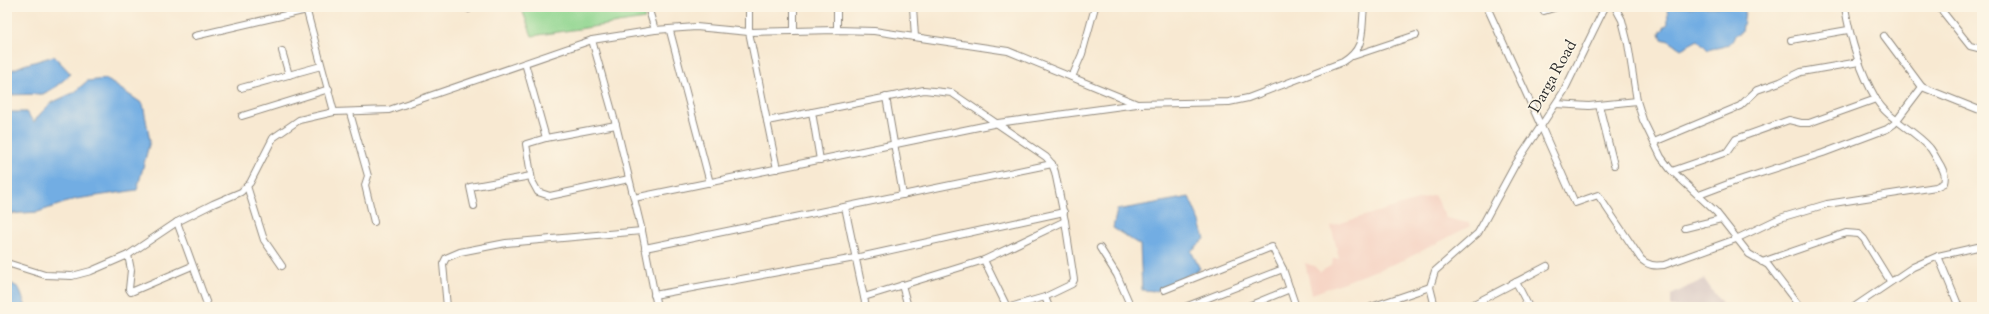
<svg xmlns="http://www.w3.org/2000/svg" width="1989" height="314" viewBox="0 0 1989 314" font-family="'Sorts Mill Goudy',serif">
<rect width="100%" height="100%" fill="#fcf5e5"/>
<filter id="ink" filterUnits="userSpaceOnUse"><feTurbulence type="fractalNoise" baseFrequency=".025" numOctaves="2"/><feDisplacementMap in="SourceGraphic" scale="8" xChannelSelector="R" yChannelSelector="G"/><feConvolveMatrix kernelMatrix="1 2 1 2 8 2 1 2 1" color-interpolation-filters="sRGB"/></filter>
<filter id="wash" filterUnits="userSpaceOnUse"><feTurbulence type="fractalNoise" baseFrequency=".012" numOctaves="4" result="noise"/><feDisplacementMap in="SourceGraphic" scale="16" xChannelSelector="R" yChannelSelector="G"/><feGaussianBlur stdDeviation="0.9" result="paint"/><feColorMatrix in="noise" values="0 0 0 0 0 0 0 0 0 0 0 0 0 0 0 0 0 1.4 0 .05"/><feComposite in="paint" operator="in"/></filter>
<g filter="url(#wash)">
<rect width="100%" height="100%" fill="#f8e9d2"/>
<polygon fill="#f5d2c2" points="1434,195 1446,218 1469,223 1470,226 1404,260 1312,294 1305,263 1314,266 1320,272 1332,265 1333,259 1339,258 1331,226"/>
<polygon fill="#d1bfbd" points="1704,279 1724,307 1671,307 1671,295"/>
<polygon fill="#8fd58f" stroke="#5d805d" points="521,7 641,7 645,19 532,36"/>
<g fill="#72ade3" stroke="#4e6c87">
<path d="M 1667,7 L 1746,7 L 1742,32 L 1735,35 C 1731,49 1720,46 1708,50 L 1698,40 L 1681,49 L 1669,41 L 1662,39 L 1660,33 L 1668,23 Z"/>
<polygon points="54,56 71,74 54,88 43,94 7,95 7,72 24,65"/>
<polygon points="106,79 143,104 150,141 137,190 76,199 38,212 7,214 7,112 26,112 34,122 40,114 51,103 75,92 87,81"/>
<polygon points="1189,197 1200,222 1205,239 1191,251 1200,269 1156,291 1142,290 1140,245 1113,228 1117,210"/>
<polygon points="7,281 19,288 26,307 7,307"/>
</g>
</g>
<g filter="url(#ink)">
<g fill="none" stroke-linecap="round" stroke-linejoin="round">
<defs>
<g id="street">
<polyline points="7,7 8,7"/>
<polyline points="468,7 469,9"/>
<polyline points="648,7 655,30"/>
<polyline points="749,7 749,32 767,121 924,90 952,93 1046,157 1052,164 1055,172 1065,221 1074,280 1072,284 1045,297 1010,307"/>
<polyline points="794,7 794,31"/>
<polyline points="837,7 837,30"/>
<polyline points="913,7 915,37"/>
<polyline points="1595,7 1604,9"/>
<path d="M 1605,7 L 1564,91 L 1541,126 L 1575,203 L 1598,195 L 1641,259 C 1648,266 1655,266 1664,265 L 1736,239 L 1780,218 L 1827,204 L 1936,187 L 1944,183 C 1946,176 1944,172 1941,166 C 1937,160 1934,153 1930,148 C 1914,129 1888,120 1876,99 C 1860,71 1850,38 1845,7"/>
<polyline points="1615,7 1622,20 1628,44 1637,101 1643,120 1661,157 1670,169 1716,212 1749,254 1768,265 1800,307"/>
<polyline points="1939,7 1970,46 1982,49"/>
<polyline points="306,8 334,112"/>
<polyline points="1544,11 1557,7"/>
<polyline points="670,31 710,183"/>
<polyline points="195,36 307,10"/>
<polyline points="1884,36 1922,87"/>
<polyline points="592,40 616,125 642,231 657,307"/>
<polyline points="1791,40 1848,30"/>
<polyline points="282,51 289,75"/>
<polyline points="1353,56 1416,35"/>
<polyline points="525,63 546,138"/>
<polyline points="1072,77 1082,54 1095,7"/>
<polyline points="241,88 321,66"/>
<polyline points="886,97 903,195"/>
<polyline points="1556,104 1589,106 1637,101"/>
<polyline points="1599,105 1614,165"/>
<polyline points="812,112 820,160"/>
<polyline points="350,113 368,176 365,185 374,222"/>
<polyline points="242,116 329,89"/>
<polyline points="767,121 777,169"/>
<polyline points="616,125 546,138 526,144 532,181 538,192 550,196 629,179"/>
<polyline points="1654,142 1740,106 1757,90 1780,82 1801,72 1859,62"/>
<polyline points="1672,171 1727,152 1736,139 1789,120 1801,123 1809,123 1876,99"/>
<polyline points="247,186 264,240 282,266"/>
<polyline points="1699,195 1736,181 1823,153 1887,129 1894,124 1922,87 1982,111"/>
<path d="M 634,198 L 998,123 L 1137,104 L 1229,102 L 1248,98 L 1343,62 C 1366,48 1361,32 1364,7"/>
<polyline points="474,206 470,187 531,176"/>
<polyline points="845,207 866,307"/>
<polyline points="177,222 208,307"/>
<polyline points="1685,228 1721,219"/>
<polyline points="645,248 1052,164"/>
<polyline points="1100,248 1117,275 1131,307"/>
<polyline points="128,255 131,270 129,289 131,292 192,266"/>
<polyline points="1938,256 1959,307"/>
<polyline points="984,260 1007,307"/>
<polyline points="1762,262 1846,233 1859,234 1864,239 1890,281"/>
<polyline points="7,263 45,275 72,276 91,271 128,255 177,222 213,204 241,192 250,183 273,138 299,120 334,112 389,110 592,40 655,30 696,27 749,32 837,30 874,31 1008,51 1137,104"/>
<polyline points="1516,282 1529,307"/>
<polyline points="902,285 908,307"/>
<polyline points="1164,290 1272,247 1283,269 1296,307"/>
<polyline points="654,295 855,258 1064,212"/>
<polyline points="864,297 984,260 1065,221"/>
<polyline points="1045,297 1049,307"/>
<polyline points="447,307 443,264 446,258 460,252 506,243 642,231"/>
<polyline points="1185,307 1283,269"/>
<polyline points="1246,307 1290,289"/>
<polyline points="1371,307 1430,287"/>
<polyline points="1435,307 1430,287 1435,271 1478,233 1515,165 1541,126 1487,7"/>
<polyline points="1468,307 1547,266"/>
<polyline points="1854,307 1913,267 1938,256 1982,246"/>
</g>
</defs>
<use href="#street" stroke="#928a7e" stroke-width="8"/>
<use href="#street" stroke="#fff" stroke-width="6"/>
</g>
</g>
<g text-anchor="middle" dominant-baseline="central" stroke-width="3.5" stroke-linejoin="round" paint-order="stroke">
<g font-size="16" fill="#2b2b2b" stroke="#fcf5e5">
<text transform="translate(1554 77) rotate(-61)">Darga Road</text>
</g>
</g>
<rect width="1989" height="314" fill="none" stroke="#fcf5e5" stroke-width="24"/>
</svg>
